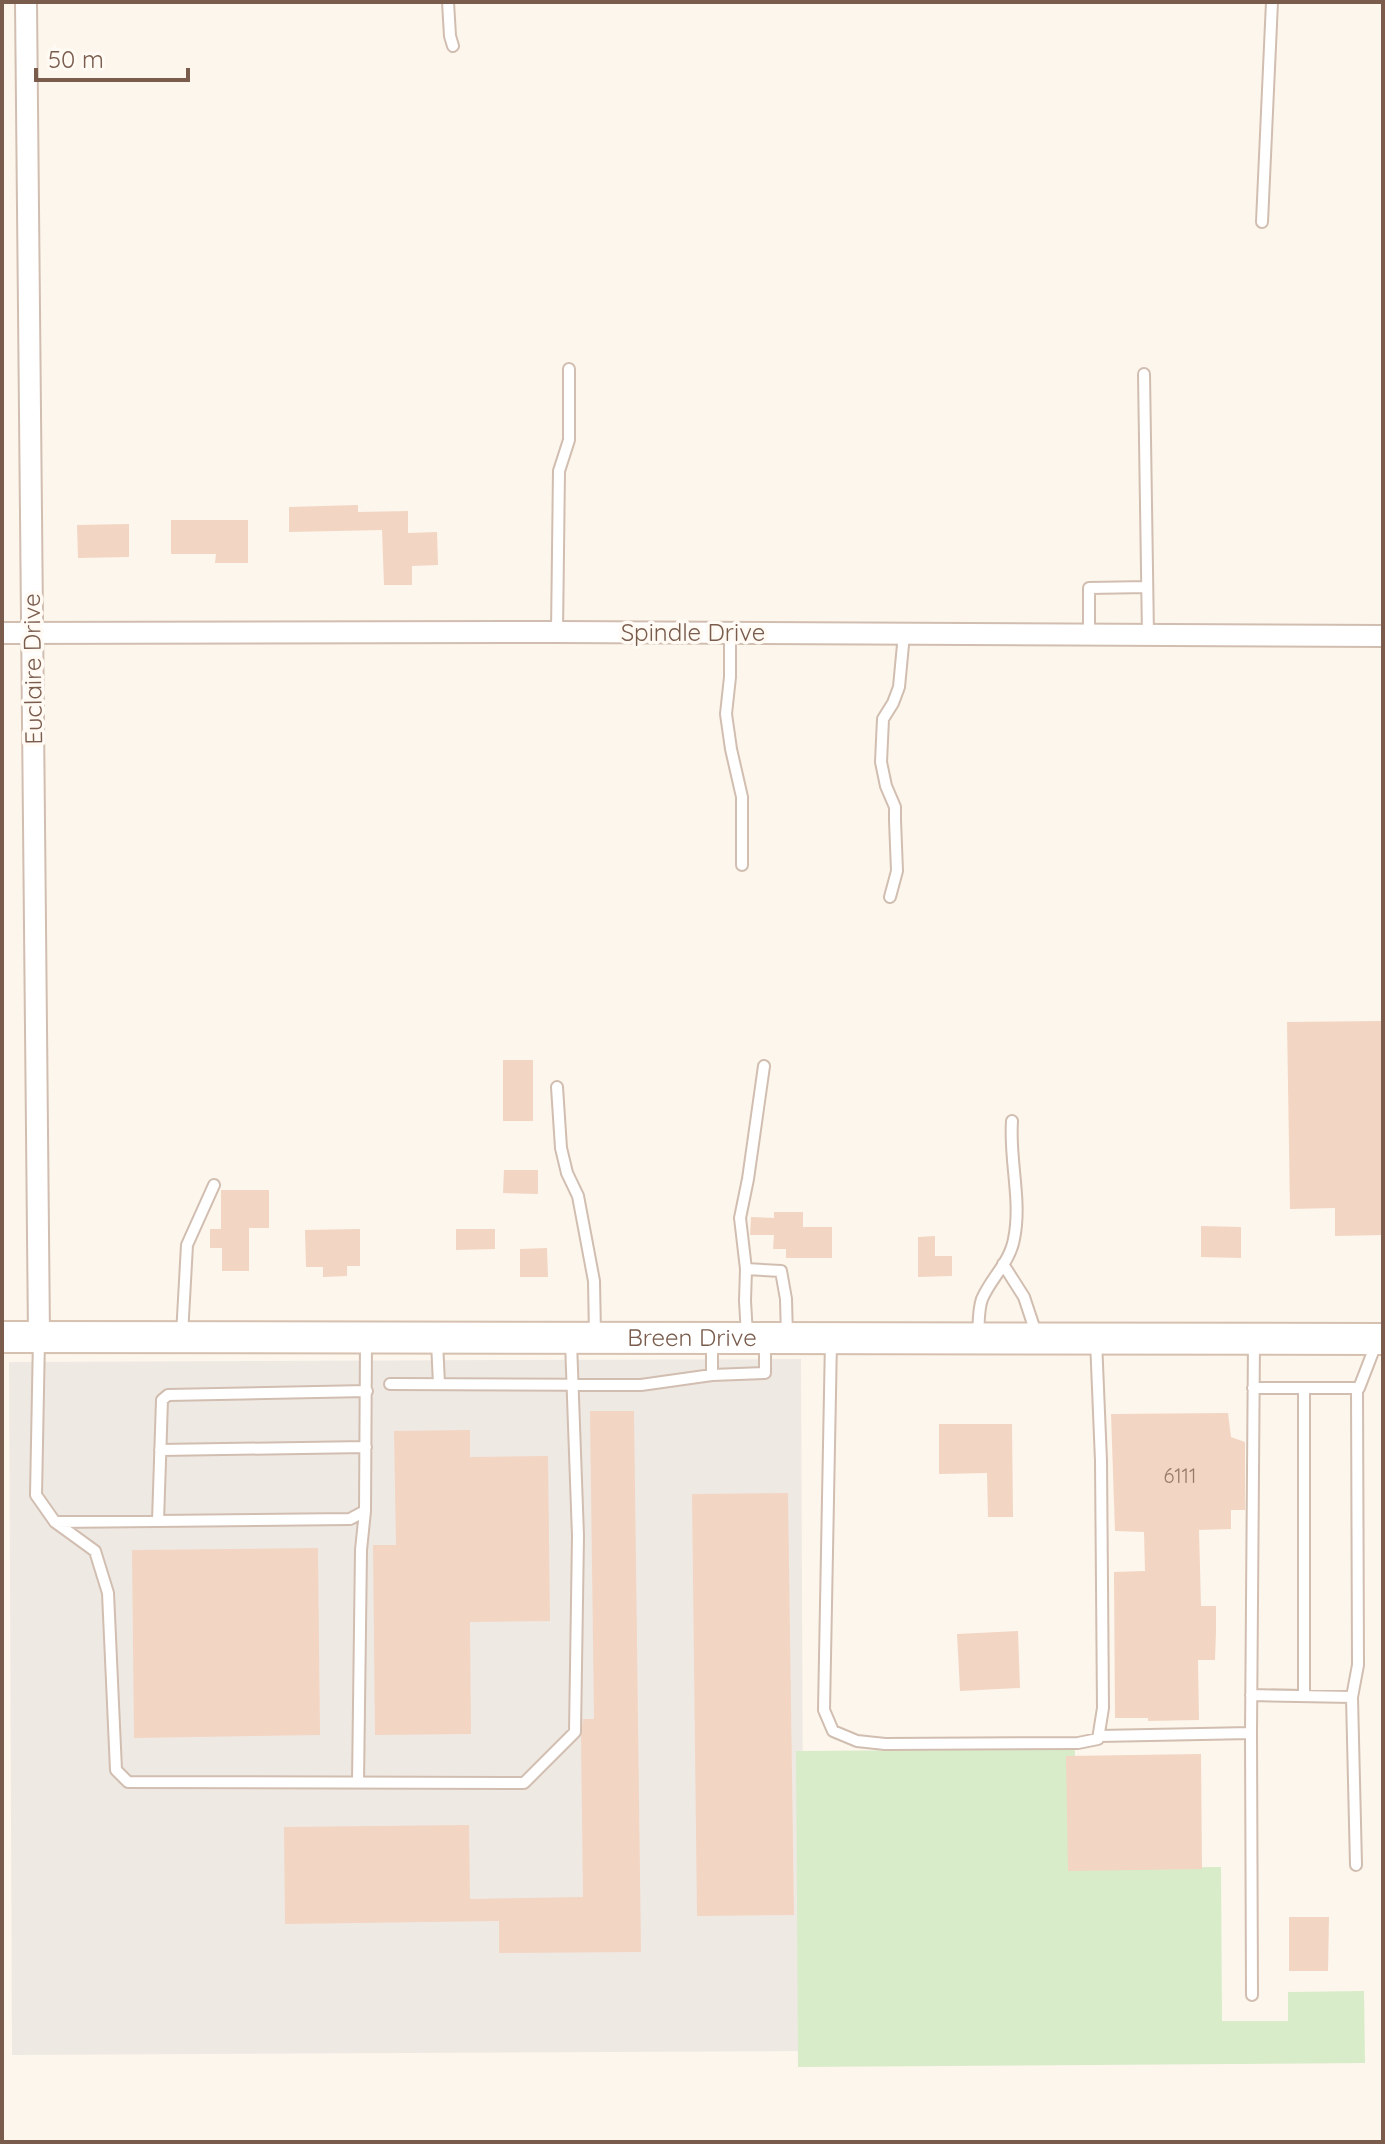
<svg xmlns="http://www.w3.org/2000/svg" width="1385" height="2144" font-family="Quicksand,sans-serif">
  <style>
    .industrial { fill: #efe9e4 }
    .green { fill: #d8ecc9 }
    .building { fill: #f3d5c3 }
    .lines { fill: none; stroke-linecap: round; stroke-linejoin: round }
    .lane-casing { stroke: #d1beb0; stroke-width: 14 }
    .street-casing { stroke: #d1beb0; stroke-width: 24 }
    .secondary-casing { stroke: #d6c0b0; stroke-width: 34 }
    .lane { stroke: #fff; stroke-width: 10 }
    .street { stroke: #fff; stroke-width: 20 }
    .secondary { stroke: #fff; stroke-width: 30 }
    .labels { text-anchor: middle; stroke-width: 7; stroke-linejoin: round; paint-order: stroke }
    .number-label { font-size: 20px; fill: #987a6a }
    .street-label { font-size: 24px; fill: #7a5c4d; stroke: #fffaf3 }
  </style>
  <rect width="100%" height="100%" fill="#fdf6ec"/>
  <!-- industrial -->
  <path class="industrial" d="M 801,1359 L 804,2051 L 12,2055 L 9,1362 Z"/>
  <!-- green -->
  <path class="green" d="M 1075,1749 L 1076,1868 L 1221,1867 L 1222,2021 L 1288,2021 L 1288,1992 L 1364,1991 L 1365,2063 L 798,2067 L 796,1751 Z"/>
  <!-- building -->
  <path class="building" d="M 358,505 L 358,512 L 408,511 L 408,533 L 437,532 L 438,565 L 412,566 L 412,585 L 384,585 L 382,530 L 289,532 L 289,507 Z
    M 171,520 L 248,520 L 248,563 L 215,563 L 216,554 L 171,554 Z
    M 129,524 L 129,557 L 78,558 L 77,525 Z
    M 1381,1021 L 1383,1235 L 1335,1236 L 1335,1208 L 1290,1209 L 1287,1022 Z
    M 503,1060 L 533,1060 L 533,1121 L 503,1121 Z
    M 504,1170 L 538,1170 L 538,1194 L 503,1193 Z
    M 221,1190 L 269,1190 L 269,1228 L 249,1228 L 249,1271 L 222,1271 L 222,1248 L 210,1248 L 210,1229 L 221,1229 Z
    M 774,1212 L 803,1212 L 803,1227 L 832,1227 L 832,1258 L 786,1258 L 786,1249 L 773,1249 L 774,1235 L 750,1235 L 751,1217 L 774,1218 Z
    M 1201,1226 L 1241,1227 L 1241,1258 L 1201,1257 Z
    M 360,1229 L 360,1266 L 347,1266 L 347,1276 L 323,1277 L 323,1267 L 306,1267 L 305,1230 Z
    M 456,1229 L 495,1229 L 495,1249 L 456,1250 Z
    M 935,1236 L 935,1256 L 952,1256 L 952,1276 L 918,1277 L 918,1237 Z
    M 547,1248 L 548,1277 L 520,1277 L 520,1249 Z
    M 590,1411 L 634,1411 L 641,1952 L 499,1953 L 499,1921 L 285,1924 L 284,1827 L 469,1825 L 470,1899 L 583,1897 L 581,1737 L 583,1719 L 594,1719 Z
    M 1228,1413 L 1231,1437 L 1245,1442 L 1245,1510 L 1231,1510 L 1231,1529 L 1199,1530 L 1201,1606 L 1216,1606 L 1216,1631 L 1215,1660 L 1198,1660 L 1199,1720 L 1148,1721 L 1148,1718 L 1115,1718 L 1114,1572 L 1145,1571 L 1144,1532 L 1115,1531 L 1111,1414 Z
    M 939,1424 L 1012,1424 L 1013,1517 L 988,1517 L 987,1473 L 939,1474 Z
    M 470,1430 L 470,1457 L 548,1456 L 550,1621 L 470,1622 L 471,1734 L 375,1735 L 373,1545 L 396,1545 L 394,1431 Z
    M 788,1493 L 794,1915 L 697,1916 L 692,1494 Z
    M 318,1548 L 320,1735 L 134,1738 L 132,1550 Z
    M 1018,1631 L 1020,1688 L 960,1691 L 957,1634 Z
    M 1201,1754 L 1202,1869 L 1068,1871 L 1066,1756 Z
    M 1289,1917 L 1329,1917 L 1328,1971 L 1289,1971 Z"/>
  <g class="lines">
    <!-- lane casing -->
    <g class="lane-casing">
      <path id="lane" d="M 448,2 L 450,36 L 453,46
        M 1262,222 L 1272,2
        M 1144,374 L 1148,635
        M 557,632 L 559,471 L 569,440 L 569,369
        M 730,633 L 730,677 L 726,714 L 731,749 L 742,797 L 742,865
        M 1089,634 L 1089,588 L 1147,587
        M 890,897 L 897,871 L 895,820 L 895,807 L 886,786 L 881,762 L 883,719 L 893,703 L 899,687 L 904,634
        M 557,1087 L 561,1148 L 567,1173 L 578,1196 L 594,1281 L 595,1335
        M 1003,1264 L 1024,1297 L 1037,1336
        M 746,1269 L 740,1218 L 748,1179 L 764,1066
        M 182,1335 L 187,1245 L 214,1185
        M 747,1335 L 745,1301 L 746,1269 L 781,1271 L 786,1299 L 787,1337
        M 978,1336 C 979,1324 978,1310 982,1299 C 991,1278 1010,1262 1014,1239 C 1022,1200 1009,1160 1012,1121
        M 39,1338 L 36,1495 L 55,1522 L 95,1551 L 108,1593 L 116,1770 L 128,1782 L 524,1783 L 575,1732 L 578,1536 L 571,1342
        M 831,1340 L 824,1710 L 833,1731 L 857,1741 L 885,1744 L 1078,1743 L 1098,1739 L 1103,1708 L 1101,1461 L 1096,1340
        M 437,1342 L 439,1384
        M 712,1375 L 712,1341
        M 390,1384 L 641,1385 L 712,1375 L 765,1373 L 765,1342
        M 1253,1388 L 1359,1388 L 1376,1344
        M 1304,1388 L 1304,1696
        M 160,1450 L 366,1447
        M 158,1521 L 162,1400 L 168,1395 L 367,1391
        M 55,1522 L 350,1519 L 365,1511 L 366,1339
        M 1251,1695 L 1352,1697
        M 1251,1733 L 1254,1340
        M 1099,1736 L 1251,1733 L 1252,1995
        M 358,1783 L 361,1550 L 365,1511
        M 1356,1865 L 1352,1697 L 1358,1665 L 1357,1388"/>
    </g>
    <!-- street casing -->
    <g class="street-casing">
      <path id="street" d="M 26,2 L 39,1336
        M 2,633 L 557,632 L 1383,636"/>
    </g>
    <!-- secondary casing -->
    <g class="secondary-casing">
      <g id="secondary">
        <path id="s1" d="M 2,1337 L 1383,1339"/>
      </g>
    </g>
    <!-- lane -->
    <use href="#lane" class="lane"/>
    <!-- street -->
    <use href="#street" class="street"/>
    <!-- secondary -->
    <use href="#secondary" class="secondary"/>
  </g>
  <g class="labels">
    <!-- number labels -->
    <g class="number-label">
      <text x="1180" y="1483">6111</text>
    </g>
    <!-- street labels -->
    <g class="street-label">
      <text x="693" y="641">Spindle Drive</text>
      <text transform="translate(33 669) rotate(-91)" y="8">Euclaire Drive</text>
      <text dy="8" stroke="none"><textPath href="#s1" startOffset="690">Breen Drive</textPath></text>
    </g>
  </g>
  <!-- border -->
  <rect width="1385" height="2144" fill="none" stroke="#7a5c4d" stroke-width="8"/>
  <!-- scale -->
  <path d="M36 68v12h152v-12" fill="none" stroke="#7a5c4d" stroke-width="4"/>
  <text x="48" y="68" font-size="24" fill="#7a5c4d" stroke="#fffaf3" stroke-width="6" paint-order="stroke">50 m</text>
</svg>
